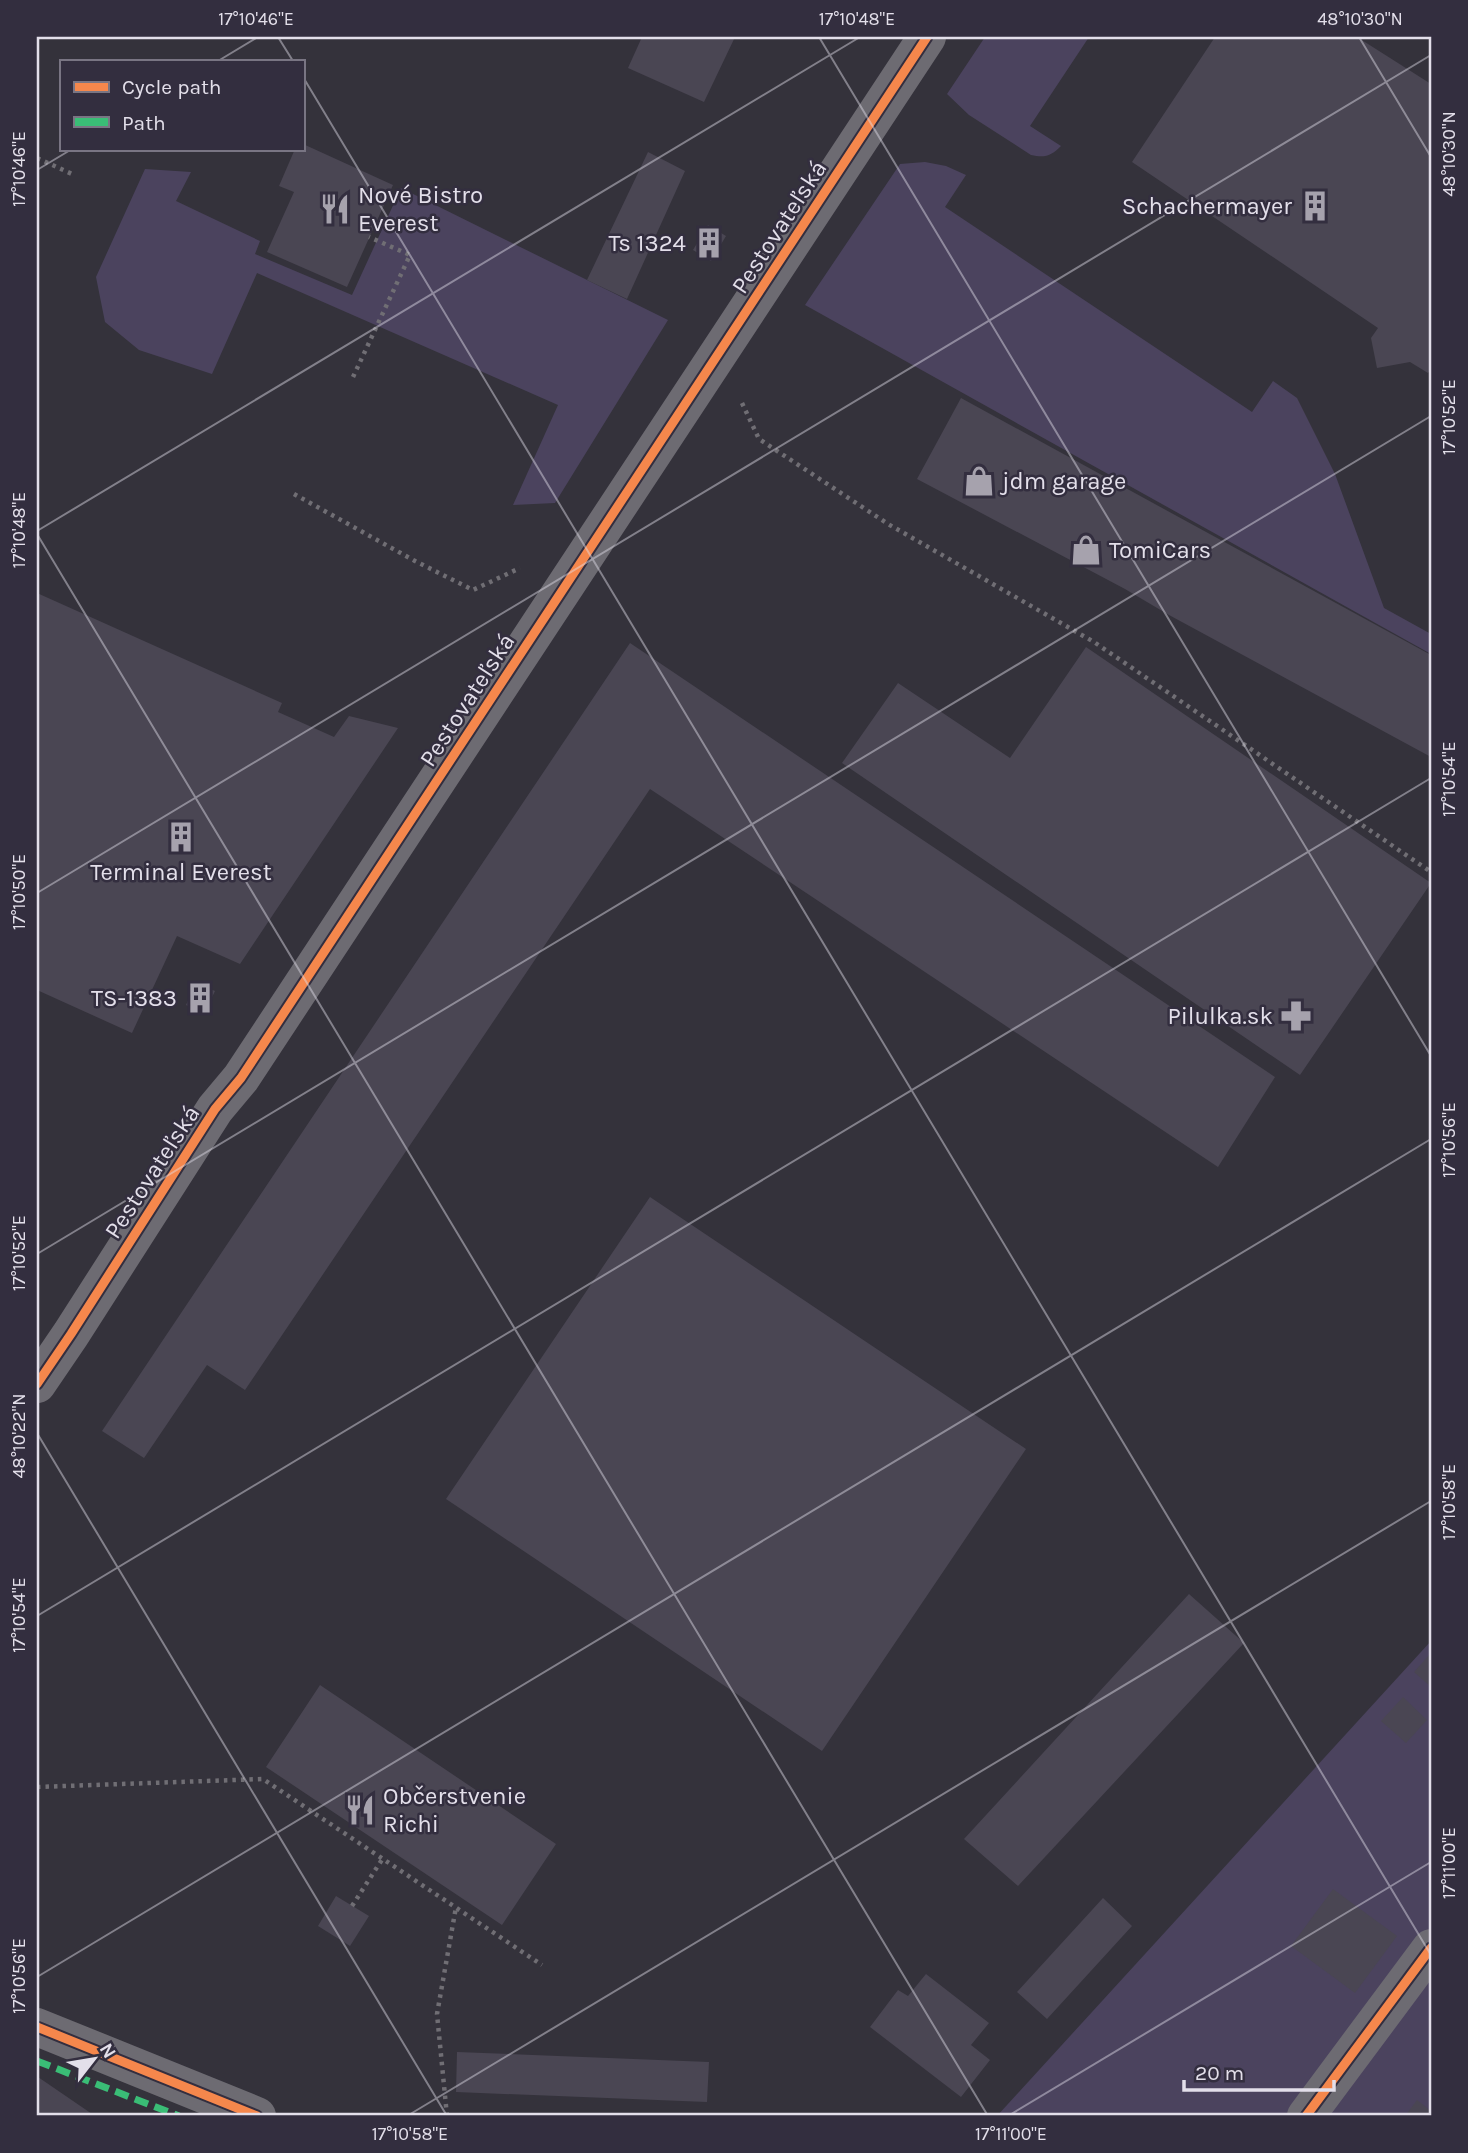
<svg xmlns="http://www.w3.org/2000/svg" width="1468" height="2153" font-family="Karla,sans-serif">
  <style>
    .green { fill: #4b435e }
    .building { fill: #4a4653 }
    .lines { fill: none; stroke-linecap: round; stroke-linejoin: round }
    .path { stroke: #706e74; stroke-width: 4.5; stroke-dasharray: 3.5 5; stroke-linecap: butt }
    .street { stroke: #6d6b72; stroke-width: 38 }
    .quiet { stroke: #3abd76; stroke-width: 7; stroke-dasharray: 14 7; stroke-linecap: butt }
    .cycleway-casing { stroke: #332e3f; stroke-width: 13 }
    .cycleway { stroke: #f5874c; stroke-width: 9 }
    .ticks { fill: none; stroke: #e3dfea; stroke-width: 2; stroke-opacity: 0.45 }
    .labels { text-anchor: middle; stroke-width: 5; stroke-linejoin: round; paint-order: stroke }
    .poi-label { font-size: 24px; fill: #e3dfea; stroke: #332e3f; text-anchor: start }
    .street-label { font-size: 24px; fill: #e3dfea; stroke: #332e3f }
    .neatline { fill: none; stroke: #e3dfea; stroke-width: 2.5 }
    .ticks-label { font-size: 18px; text-anchor: middle; fill: #e3dfea }
  </style>
  <rect width="100%" height="100%" fill="#34323b"/>
  <!-- green -->
  <path class="green" d="M 985,37 L 1089,37 L 1030,126 L 1061,146 C 1051,156 1045,158 1031,155 L 969,115 L 947,94 Z
    M 925,162 L 946,166 L 966,175 L 945,207 L 1252,412 L 1273,381 L 1297,398 L 1335,474 L 1384,608 L 1431,634 L 1431,654 L 805,305 L 900,164 Z
    M 145,169 L 191,172 L 176,201 L 260,241 L 255,254 L 352,295 L 401,188 L 668,320 L 555,503 L 513,505 L 558,405 L 257,273 L 212,374 L 139,350 L 105,322 L 96,277 Z
    M 1431,1641 L 1431,2116 L 997,2116 Z"/>
  <!-- building -->
  <path class="building" d="M 642,37 L 735,37 L 704,102 L 628,68 Z
    M 1215,37 L 1357,37 L 1431,84 L 1431,369 L 1428,373 L 1410,362 L 1377,368 L 1371,338 L 1378,328 L 1132,162 Z
    M 303,144 L 393,185 L 347,287 L 267,252 L 294,192 L 279,186 L 295,149 L 303,149 Z
    M 648,152 L 685,171 L 627,299 L 587,280 Z
    M 708,225 L 726,236 L 711,261 L 693,250 Z
    M 961,398 L 1431,655 L 1431,757 L 1169,615 L 1125,589 L 917,479 Z
    M 37,593 L 282,703 L 278,712 L 334,737 L 349,716 L 398,728 L 240,964 L 177,936 L 132,1033 L 37,990 Z
    M 630,643 L 1275,1077 L 1218,1167 L 650,789 L 245,1390 L 207,1365 L 144,1458 L 102,1431 Z
    M 1086,647 L 1431,883 L 1300,1075 L 842,763 L 898,683 L 1010,758 Z
    M 196,983 L 215,991 L 204,1014 L 186,1005 Z
    M 650,1197 L 1026,1449 L 822,1751 L 446,1499 Z
    M 1189,1594 L 1244,1643 L 1018,1886 L 964,1839 Z
    M 1431,1653 L 1431,1687 L 1414,1672 Z
    M 320,1685 L 556,1844 L 502,1925 L 266,1767 Z
    M 1403,1697 L 1427,1720 L 1406,1743 L 1381,1721 Z
    M 1333,1889 L 1397,1936 L 1355,1993 L 1291,1946 Z
    M 336,1896 L 369,1916 L 350,1946 L 318,1926 Z
    M 1103,1898 L 1132,1926 L 1047,2019 L 1017,1992 Z
    M 926,1974 L 989,2023 L 971,2045 L 990,2060 L 961,2097 L 870,2027 L 898,1990 L 908,1996 Z
    M 457,2052 L 709,2062 L 707,2102 L 456,2092 Z
    M 38,2077 L 95,2116 L 37,2116 Z
    M 1417,2100 L 1431,2111 L 1431,2116 L 1405,2116 Z"/>
  <g class="lines">
    <!-- path -->
    <path class="path" d="M 37,158 L 72,174
      M 353,377 L 410,255 L 369,237
      M 742,403 L 759,439 L 888,524 L 1094,642 L 1431,872
      M 294,494 L 415,561 L 473,590 L 520,568
      M 37,1787 L 263,1779 L 542,1965
      M 352,1906 L 383,1858
      M 447,2116 L 437,2014 L 456,1907"/>
    <!-- street -->
    <path class="street" d="M 37,1384 L 71,1334 L 215,1109 L 241,1078 L 927,37
      M 37,2027 L 257,2116
      M 1306,2116 L 1431,1948"/>
    <!-- quiet -->
    <path class="quiet" d="M 37,2061 L 179,2116"/>
    <!-- cycleway casing -->
    <g class="cycleway-casing">
      <path id="cycleway" d="M 37,1384 L 71,1334 L 215,1109 L 241,1078 L 927,37
        M 37,2027 L 257,2116
        M 1306,2116 L 1431,1948"/>
    </g>
    <!-- cycleway -->
    <use href="#cycleway" class="cycleway"/>
  </g>
  <!-- ticks -->
  <path class="ticks" d="M 278,37 L 293,61M 819,37 L 1431,1056M 1359,37 L 1431,157M 218,61 L 258,37M 303,77 L 1431,1955M 37,170 L 72,149M 37,531 L 860,37M 37,534 L 988,2116M 37,893 L 1431,55M 37,1254 L 1431,416M 37,1433 L 447,2116M 37,1616 L 1431,778M 37,1977 L 1431,1139M 407,2116 L 1431,1501M 1008,2116 L 1431,1862"/>
  <!-- icons -->
  <defs>
    <g id="building-bare" transform="scale(2.415)"><path d="M-4-6H4V6H1V3H-1V6H-4ZM-2.5-4.3h1.7v1.8h-1.7ZM.8-4.3h1.7v1.8H.8ZM-2.5-1h1.7V.8h-1.7ZM.8-1h1.7V.8H.8Z" fill="#a6a2ad" stroke="#332e3f" stroke-width="2.5" paint-order="stroke"/></g>
    <g id="restaurant-bare" transform="scale(2.415)"><path d="M-5-6h1v4h1v-4h1v4h1v-4h1v5L-1.5 .5V6h-2V.5L-5-1ZM5-6V6H3V1.5H1.5Q1.5-4 5-6Z" fill="#a6a2ad" stroke="#332e3f" stroke-width="2.5" paint-order="stroke"/></g>
    <g id="shop-bare" transform="scale(2.415)"><path d="M-5-2.5h2.3a2.7 3.5 0 0 1 5.4 0H5L5.5 6h-11ZM-1.5-2.5h3a1.5 2.3 0 0 0-3 0Z" fill="#a6a2ad" stroke="#332e3f" stroke-width="2.5" paint-order="stroke"/></g>
    <g id="pharmacy-bare" transform="scale(2.415)"><path d="M-2-6h4v4h4v4h-4v4h-4v-4h-4v-4h4Z" fill="#a6a2ad" stroke="#332e3f" stroke-width="2.5" paint-order="stroke"/></g>
  </defs>
  <g fill-rule="evenodd">
    <use href="#building-bare" x="1315" y="206"/>
    <use href="#restaurant-bare" x="335" y="209"/>
    <use href="#building-bare" x="709" y="243"/>
    <use href="#shop-bare" x="979" y="481"/>
    <use href="#shop-bare" x="1086" y="550"/>
    <use href="#building-bare" x="181" y="837"/>
    <use href="#building-bare" x="200" y="998"/>
    <use href="#pharmacy-bare" x="1296" y="1016"/>
    <use href="#restaurant-bare" x="360" y="1810"/>
  </g>
  <g class="labels">
    <!-- poi labels -->
    <g class="poi-label">
      <text x="358" y="203">Nové Bistro<tspan x="358" dy="28">Everest</tspan></text>
      <text x="1292" y="214" text-anchor="end">Schachermayer</text>
      <text x="686" y="251" text-anchor="end">Ts 1324</text>
      <text x="1002" y="489">jdm garage</text>
      <text x="1109" y="558">TomiCars</text>
      <text x="181" y="880" text-anchor="middle">Terminal Everest</text>
      <text x="177" y="1006" text-anchor="end">TS-1383</text>
      <text x="1273" y="1024" text-anchor="end">Pilulka.sk</text>
      <text x="383" y="1804">Občerstvenie<tspan x="383" dy="28">Richi</tspan></text>
    </g>
    <!-- street labels -->
    <g class="street-label">
      <text transform="translate(779 227) rotate(-57)" y="8">Pestovateľská</text>
      <text transform="translate(467 700) rotate(-57)" y="8">Pestovateľská</text>
      <text transform="translate(152 1172) rotate(-57)" y="8">Pestovateľská</text>
    </g>
  </g>
  <!-- border -->
  <rect width="1468" height="2153" fill="none" stroke="#332e3f" stroke-width="77"/>
  <!-- legend -->
  <rect x="60" y="60" width="245" height="91" fill="#332e3f" stroke="#797583" stroke-width="2"/>
  <rect x="74" y="82" width="35" height="10" fill="#f5874c" stroke="#797583" stroke-width="2"/>
  <text x="122" y="94" font-size="21" fill="#e3dfea">Cycle path</text>
  <rect x="74" y="117" width="35" height="10" fill="#3abd76" stroke="#797583" stroke-width="2"/>
  <text x="122" y="130" font-size="21" fill="#e3dfea">Path</text>
  <!-- north arrow -->
  <g transform="translate(94 2059) rotate(59)" stroke="#332e3f" stroke-width="5" paint-order="stroke">
  <path d="M0-5L12 26L0 18L-12 26Z" fill="#e3dfea"/>
  <text y="-10" font-size="19" font-weight="bold" text-anchor="middle" fill="#e3dfea">N</text>
  </g>
  <!-- scale -->
  <path d="M1184 2080v10h150v-10" fill="none" stroke="#e3dfea" stroke-width="3.5"/>
  <text x="1195" y="2080" font-size="21" fill="#e3dfea" stroke="#332e3f" stroke-width="5" paint-order="stroke">20 m</text>
  <rect x="38" y="38" width="1392" height="2076" class="neatline"/>
  <g class="ticks-label">
    <text x="256" y="25">17°10'46"E</text>
    <text x="857" y="25">17°10'48"E</text>
    <text x="1360" y="25">48°10'30"N</text>
    <text transform="translate(1449 154) rotate(-90)" y="6">48°10'30"N</text>
    <text transform="translate(19 169) rotate(-90)" y="6">17°10'46"E</text>
    <text transform="translate(1449 417) rotate(-90)" y="6">17°10'52"E</text>
    <text transform="translate(19 530) rotate(-90)" y="6">17°10'48"E</text>
    <text transform="translate(1449 779) rotate(-90)" y="6">17°10'54"E</text>
    <text transform="translate(19 892) rotate(-90)" y="6">17°10'50"E</text>
    <text transform="translate(1449 1140) rotate(-90)" y="6">17°10'56"E</text>
    <text transform="translate(19 1253) rotate(-90)" y="6">17°10'52"E</text>
    <text transform="translate(19 1436) rotate(-90)" y="6">48°10'22"N</text>
    <text transform="translate(1449 1502) rotate(-90)" y="6">17°10'58"E</text>
    <text transform="translate(19 1615) rotate(-90)" y="6">17°10'54"E</text>
    <text transform="translate(1449 1863) rotate(-90)" y="6">17°11'00"E</text>
    <text transform="translate(19 1976) rotate(-90)" y="6">17°10'56"E</text>
    <text x="410" y="2140">17°10'58"E</text>
    <text x="1011" y="2140">17°11'00"E</text>
  </g>
</svg>
